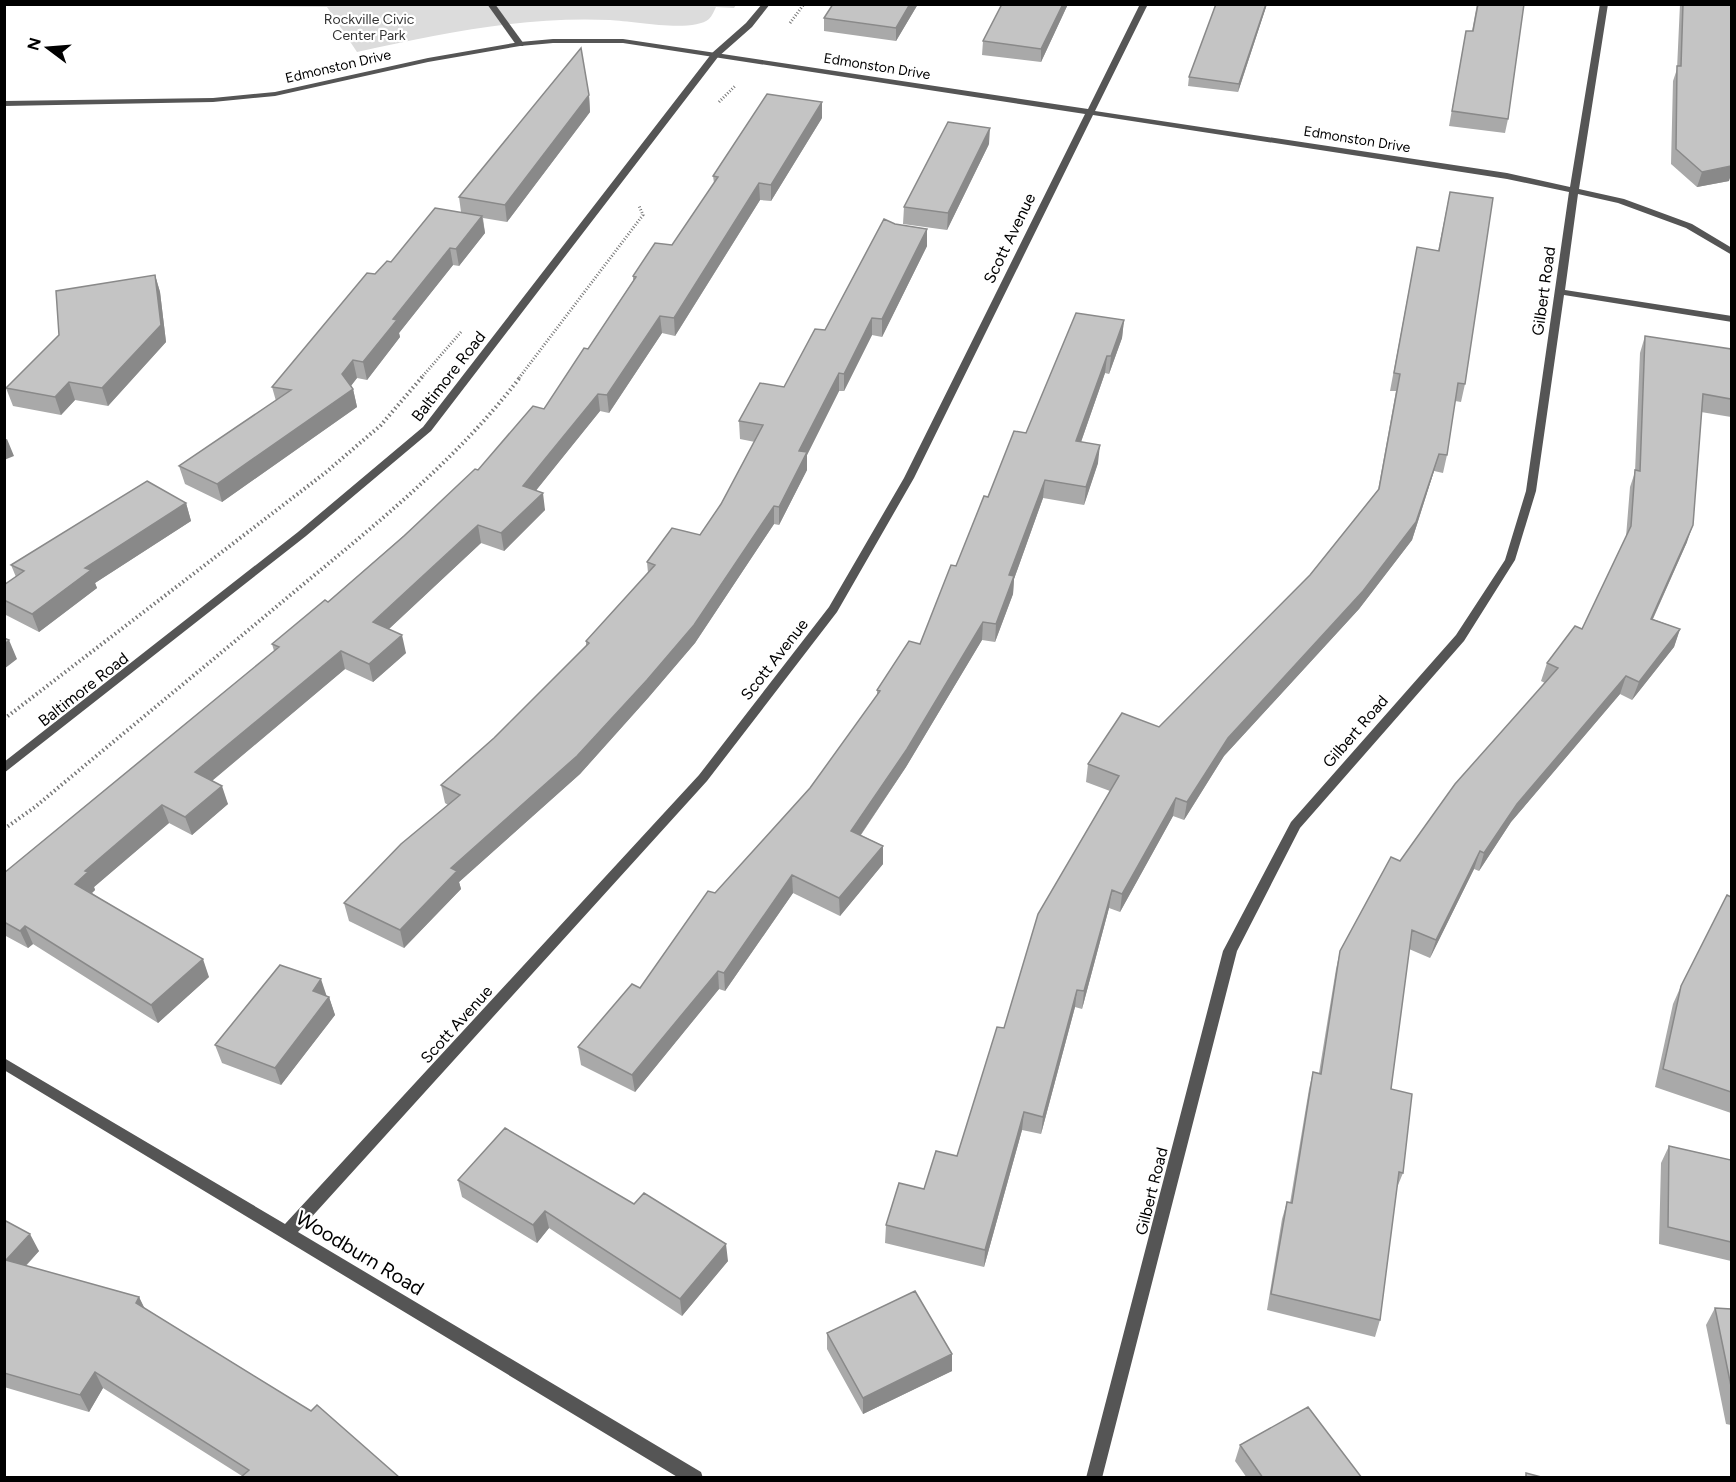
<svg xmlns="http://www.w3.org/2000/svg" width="1736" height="1482" font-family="Figtree,sans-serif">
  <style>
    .green { fill: #dcdcdc }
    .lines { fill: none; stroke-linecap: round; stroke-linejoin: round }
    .path-far1 { stroke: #777; stroke-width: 3; stroke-dasharray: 1 2; stroke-linecap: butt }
    .path { stroke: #777; stroke-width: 4; stroke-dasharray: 1.5 3; stroke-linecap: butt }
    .service { fill: #555; fill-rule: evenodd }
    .minor { fill: #555; fill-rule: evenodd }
    .tertiary { fill: #555; fill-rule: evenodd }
    .wall { fill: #a9a9a9 }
    .shaded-wall { fill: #898989 }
    .building { fill: #c4c4c4; stroke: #898989; stroke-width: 1.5 }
    .labels { text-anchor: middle; stroke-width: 4.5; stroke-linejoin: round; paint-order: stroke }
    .far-park-label { font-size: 14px; fill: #333; stroke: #fff }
    .far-street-label { font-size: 14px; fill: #000; stroke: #fff }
    .street-label { font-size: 16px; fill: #000; stroke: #fff }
    .near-street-label { font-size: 20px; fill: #000; stroke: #fff }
  </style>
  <rect width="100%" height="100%" fill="#fff"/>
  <!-- green -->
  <path class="green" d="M 5,4 L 736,5 L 734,8 L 716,7 C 714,11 712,16 709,19 C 693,33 632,21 610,20 C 523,16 441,34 357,52 L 327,7 Z"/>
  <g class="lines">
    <!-- path-far1 -->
    <path class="path-far1" d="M 790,23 L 804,4
      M 719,102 L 735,86
      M 421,378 L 461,332
      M 519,378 L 643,215 L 639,206"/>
    <!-- path -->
    <path class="path" d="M 4,719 L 325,473 L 381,425 L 423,376
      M 4,829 L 35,807 C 121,735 208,664 294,592 C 375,525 457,460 521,376"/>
    <!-- service -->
    <path class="service" d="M 487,4 L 495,4 L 524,44 L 523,46 L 517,46 Z"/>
    <!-- minor -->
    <path class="minor" d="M 1140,4 L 1148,4 L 1095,111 L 1507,173 L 1570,187 L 1600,4 L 1608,4 L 1579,189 L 1624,199 L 1692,224 L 1732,248 L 1732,255 L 1686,228 L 1618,203 L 1578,194 L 1565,290 L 1732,316 L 1732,322 L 1564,295 L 1536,491 L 1515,560 L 1464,641 L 1300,828 L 1237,951 L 1102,1478 L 1086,1478 L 1223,951 L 1291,822 L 1456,635 L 1505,560 L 1526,491 L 1569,192 L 1507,179 L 1093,115 L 914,478 L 837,612 L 707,781 L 298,1232 L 701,1472 L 703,1478 L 679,1478 L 4,1070 L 4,1058 L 285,1224 L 699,775 L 829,607 L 904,478 L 1085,114 L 623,43 L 553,43 L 520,46 L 428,62 L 275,96 L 213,102 L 4,106 L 4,101 L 213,98 L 275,92 L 428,58 L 520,42 L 553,39 L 623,39 L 1088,109 Z"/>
    <!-- tertiary -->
    <path class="tertiary" d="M 762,4 L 770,4 L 752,27 L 718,57 L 431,431 L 306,536 L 4,773 L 4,762 L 298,532 L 423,427 L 712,53 L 746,23 Z"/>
  </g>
  <!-- wall -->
  <path class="wall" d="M 918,4 L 896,41 L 824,31 L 824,18 Z
    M 1068,4 L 1041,62 L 982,55 L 983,41 Z
    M 1267,4 L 1238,92 L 1188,86 L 1189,77 Z
    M 1477,4 L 1524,4 L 1508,119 L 1505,133 L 1449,126 L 1466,31 L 1472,31 Z
    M 1680,4 L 1731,4 L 1729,181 L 1697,187 L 1671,164 L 1673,81 L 1677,69 Z
    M 589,95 L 590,112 L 507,222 L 483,218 L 485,233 L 459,266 L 453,265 L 399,333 L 400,337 L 367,380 L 357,378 L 351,386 L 353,389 L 357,407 L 222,502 L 185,484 L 179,466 L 276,401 L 272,387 L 375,274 L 391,262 L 461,212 L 459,197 Z
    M 822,118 L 771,201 L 760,200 L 675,336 L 662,333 L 609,413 L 600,411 L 536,490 L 545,510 L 504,551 L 481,543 L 389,629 L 406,653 L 373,682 L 345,669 L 212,781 L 228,804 L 192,835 L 169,823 L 94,887 L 95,890 L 92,893 L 209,977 L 158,1023 L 33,944 L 28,948 L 4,935 L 4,873 L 274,651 L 272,644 L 328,602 L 478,470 L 544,409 L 588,349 L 633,281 L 633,276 L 672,245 L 714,183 L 713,176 Z
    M 989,144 L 947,230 L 903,224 L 904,207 Z
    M 1450,192 L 1465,384 L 1461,402 L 1455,401 L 1447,455 L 1443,473 L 1434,471 L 1412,540 L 1359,609 L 1224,756 L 1184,820 L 1173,816 L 1120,912 L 1109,908 L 1082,1009 L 1075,1007 L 1041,1134 L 1022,1130 L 984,1267 L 885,1243 L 886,1225 L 924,1189 L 957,1156 L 1004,1028 L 1110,791 L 1086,782 L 1088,764 L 1159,727 L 1310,575 L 1378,490 L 1396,391 L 1390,391 L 1417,247 L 1438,251 Z
    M 895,224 L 927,229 L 927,246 L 882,337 L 872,335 L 844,391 L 839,391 L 807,455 L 807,470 L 779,525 L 774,524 L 695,643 L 648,698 L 580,774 L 459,882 L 461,889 L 404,948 L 349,921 L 344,903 L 448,805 L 445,803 L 441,785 L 494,738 L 586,646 L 586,641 L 648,573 L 647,562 L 700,535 L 721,504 L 755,442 L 740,439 L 739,421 L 784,387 L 825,330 Z
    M 155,275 L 160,292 L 166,342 L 108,406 L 75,400 L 61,415 L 13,406 L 6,388 Z
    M 1124,320 L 1122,338 L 1109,374 L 1105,373 L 1081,442 L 1098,463 L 1084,505 L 1043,498 L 1014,579 L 1013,594 L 995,642 L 982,640 L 906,767 L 861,835 L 883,846 L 883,864 L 840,916 L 793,893 L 725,991 L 719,989 L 635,1092 L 581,1065 L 578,1047 L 640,988 L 715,893 L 810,788 L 877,696 L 877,690 L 920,644 L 988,497 L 1026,433 Z
    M 1645,336 L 1731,349 L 1731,417 L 1701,412 L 1687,542 L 1653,619 L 1680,629 L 1674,647 L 1632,700 L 1620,694 L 1511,822 L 1479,871 L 1474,869 L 1430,958 L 1409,949 L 1391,1089 L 1403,1173 L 1396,1190 L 1380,1320 L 1375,1337 L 1267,1310 L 1282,1219 L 1287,1202 L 1290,1203 L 1309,1089 L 1313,1072 L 1319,1073 L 1336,969 L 1340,951 L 1400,861 L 1545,683 L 1541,681 L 1547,663 L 1582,629 L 1626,537 L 1630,487 L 1635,472 L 1640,353 Z
    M 186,503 L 191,521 L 95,583 L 97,588 L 39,632 L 4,614 L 4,585 L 16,577 L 11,565 Z
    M 1731,897 L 1731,1113 L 1655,1087 L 1673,1004 L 1681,986 Z
    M 326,996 L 329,997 L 335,1015 L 281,1085 L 222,1063 L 215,1045 Z
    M 1669,1146 L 1731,1160 L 1731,1261 L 1659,1244 L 1661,1163 Z
    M 458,1180 L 728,1261 L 682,1316 L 549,1228 L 537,1243 L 462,1197 Z
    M 4,1220 L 39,1251 L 26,1266 L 139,1297 L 145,1309 L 311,1411 L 242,1476 L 103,1388 L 89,1412 L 4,1387 Z
    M 1715,1308 L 1731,1309 L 1731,1425 L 1726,1424 L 1706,1325 Z
    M 827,1333 L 952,1371 L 863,1414 L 827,1349 Z
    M 1240,1445 L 1362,1478 L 1247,1478 L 1235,1461 Z"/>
  <!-- shaded-wall -->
  <path class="shaded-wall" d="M 910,4 L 918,4 L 896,41 L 896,28 Z
    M 1063,4 L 1068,4 L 1041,62 L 1041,49 Z
    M 1266,4 L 1267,4 L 1238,92 L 1239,84 Z
    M 589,95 L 590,112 L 507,222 L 505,205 Z
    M 822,102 L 822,118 L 771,201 L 771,185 Z
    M 990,128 L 989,144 L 947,230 L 948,213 Z
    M 1731,166 L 1731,175 L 1729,181 L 1697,187 L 1702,172 Z
    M 759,183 L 760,200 L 675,336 L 674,318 Z
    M 482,216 L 485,233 L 459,266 L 456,249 Z
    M 927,229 L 927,246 L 882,337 L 882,319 Z
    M 450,248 L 453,265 L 399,333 L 400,337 L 367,380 L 363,362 L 393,319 Z
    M 155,275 L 160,292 L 166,342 L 108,406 L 102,388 Z
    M 660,316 L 662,333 L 609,413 L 607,395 Z
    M 872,318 L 872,335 L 844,391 L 844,374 Z
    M 1124,320 L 1122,338 L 1109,374 L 1111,356 Z
    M 1107,356 L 1105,373 L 1075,459 L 1076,441 Z
    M 353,360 L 357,378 L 346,392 L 342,374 Z
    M 839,373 L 839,391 L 807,455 L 807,470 L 779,525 L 779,507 L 799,451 Z
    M 69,382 L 75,400 L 61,415 L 55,397 Z
    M 353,389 L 357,407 L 222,502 L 217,484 Z
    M 598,394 L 600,411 L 526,503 L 523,486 Z
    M 7,439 L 14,456 L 4,460 L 4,440 Z
    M 1100,445 L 1098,463 L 1084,505 L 1086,487 Z
    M 1439,454 L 1434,471 L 1412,540 L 1359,609 L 1224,756 L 1184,820 L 1187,802 L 1228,738 Z
    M 1045,480 L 1043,498 L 1014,579 L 1013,594 L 995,642 L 996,624 L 1009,575 Z
    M 543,493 L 545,510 L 504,551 L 501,533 Z
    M 186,503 L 191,521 L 95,583 L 97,588 L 39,632 L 32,614 L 85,568 Z
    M 774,506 L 774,524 L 695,643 L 648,698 L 580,774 L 459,882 L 461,889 L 404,948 L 400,930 L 451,868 Z
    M 478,525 L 481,543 L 377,640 L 373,622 Z
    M 1693,525 L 1687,542 L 1645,636 L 1651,619 Z
    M 983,622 L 982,640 L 906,767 L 851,849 L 851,831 Z
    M 1680,629 L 1674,647 L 1632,700 L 1639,682 Z
    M 402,635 L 406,653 L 373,682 L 369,664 Z
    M 9,640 L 17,659 L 4,669 L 4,645 Z
    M 341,651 L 345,669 L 201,790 L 195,772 Z
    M 1626,676 L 1620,694 L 1511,822 L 1479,871 L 1484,853 L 1517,804 Z
    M 222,786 L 228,804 L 192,835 L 185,817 Z
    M 1176,798 L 1173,816 L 1120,912 L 1122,894 Z
    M 162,805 L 169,823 L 94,887 L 95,890 L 83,901 L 75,884 L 85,871 Z
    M 883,846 L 883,864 L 840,916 L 839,898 Z
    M 1480,851 L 1474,869 L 1430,958 L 1436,940 Z
    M 792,875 L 793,893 L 725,991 L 724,973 Z
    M 1112,890 L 1109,908 L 1082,1009 L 1084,991 Z
    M 25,926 L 33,944 L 28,948 L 20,931 Z
    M 203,959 L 209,977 L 158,1023 L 151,1005 Z
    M 718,971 L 719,989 L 635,1092 L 632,1075 Z
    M 321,979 L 327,997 L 313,991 Z
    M 1077,990 L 1075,1007 L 1041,1134 L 1043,1117 Z
    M 329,997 L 335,1015 L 281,1085 L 275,1068 Z
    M 1024,1112 L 1022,1130 L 984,1267 L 985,1250 Z
    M 545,1211 L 549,1228 L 537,1243 L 533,1225 Z
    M 30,1234 L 39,1251 L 15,1277 L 6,1260 Z
    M 726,1244 L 728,1261 L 682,1316 L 680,1299 Z
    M 139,1297 L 147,1314 L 136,1303 Z
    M 952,1354 L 952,1371 L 863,1414 L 863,1398 Z
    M 95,1372 L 103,1388 L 89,1412 L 80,1395 Z"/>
  <!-- building -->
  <path class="building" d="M 833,4 L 910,4 L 896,28 L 824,18 Z
    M 1002,4 L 1063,4 L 1041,49 L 983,41 Z
    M 1216,4 L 1266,4 L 1239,84 L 1189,77 Z
    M 1478,4 L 1524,4 L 1508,119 L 1452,111 L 1466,31 L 1473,31 Z
    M 1683,4 L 1731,4 L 1731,166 L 1702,172 L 1676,149 L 1677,66 L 1681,66 Z
    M 581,48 L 589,95 L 505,205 L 459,197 Z
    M 767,94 L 822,102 L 771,185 L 759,183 L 674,318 L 660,316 L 607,395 L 598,394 L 523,486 L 543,493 L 501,533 L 478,525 L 373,622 L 402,635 L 369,664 L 341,651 L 195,772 L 222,786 L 185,817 L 162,805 L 85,871 L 88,872 L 75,884 L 203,959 L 151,1005 L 25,926 L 20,931 L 4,922 L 4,873 L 279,647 L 272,644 L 325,600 L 328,602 L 404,536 L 475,469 L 478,470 L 533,406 L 544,409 L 584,348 L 588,349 L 636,277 L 633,276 L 655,243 L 672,245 L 718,177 L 713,176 Z
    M 948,122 L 990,128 L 948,213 L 904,207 Z
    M 1450,192 L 1493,198 L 1465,384 L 1458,383 L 1447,455 L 1439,454 L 1416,522 L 1363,591 L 1228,738 L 1187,802 L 1176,798 L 1122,894 L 1112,890 L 1084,991 L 1077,990 L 1043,1117 L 1024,1112 L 985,1250 L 886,1225 L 899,1183 L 924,1189 L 936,1151 L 957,1156 L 997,1027 L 1004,1028 L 1038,914 L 1119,776 L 1088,764 L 1122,713 L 1159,727 L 1310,575 L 1379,489 L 1400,374 L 1394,373 L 1417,247 L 1439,251 Z
    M 435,208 L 482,216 L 456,249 L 450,248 L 393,319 L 397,320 L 363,362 L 353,360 L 342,374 L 353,389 L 217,484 L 179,466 L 291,390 L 272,387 L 367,273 L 375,274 L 387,261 L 391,262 Z
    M 884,219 L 895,224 L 927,229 L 882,319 L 872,318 L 844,374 L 839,373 L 799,451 L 807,452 L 779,507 L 774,506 L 694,625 L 647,680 L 577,756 L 451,868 L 457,871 L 400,930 L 344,903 L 401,844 L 460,795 L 441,785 L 494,738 L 589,643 L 586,641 L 655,565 L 647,562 L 672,528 L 700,535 L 721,504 L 763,425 L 739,421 L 760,383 L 784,387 L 815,329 L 825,330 Z
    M 155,275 L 161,325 L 102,388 L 69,382 L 55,397 L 6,388 L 59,335 L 56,291 Z
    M 1076,313 L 1124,320 L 1111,356 L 1107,356 L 1076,441 L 1100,445 L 1086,487 L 1045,480 L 1009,575 L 1014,576 L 996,624 L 983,622 L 907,749 L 851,831 L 883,846 L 839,898 L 792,875 L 724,973 L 718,971 L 632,1075 L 578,1047 L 632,984 L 640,988 L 708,891 L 715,893 L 810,788 L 880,691 L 877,690 L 909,641 L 920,644 L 951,565 L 956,566 L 984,496 L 988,497 L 1014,431 L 1026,433 Z
    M 1645,336 L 1731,349 L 1731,399 L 1703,394 L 1693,525 L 1651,619 L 1680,629 L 1639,682 L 1626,676 L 1517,804 L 1484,853 L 1480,851 L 1436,940 L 1412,930 L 1391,1089 L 1412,1094 L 1403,1173 L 1399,1172 L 1380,1320 L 1271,1294 L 1287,1202 L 1292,1203 L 1313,1072 L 1321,1074 L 1340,951 L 1391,857 L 1400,861 L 1455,784 L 1558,668 L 1547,663 L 1575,626 L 1582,629 L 1631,526 L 1635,470 L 1640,471 Z
    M 147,481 L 186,503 L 85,568 L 91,570 L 32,614 L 4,600 L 4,585 L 24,571 L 11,565 Z
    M 4,638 L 9,640 L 4,645 Z
    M 1727,895 L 1731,897 L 1731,1092 L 1663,1069 L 1681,986 Z
    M 280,965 L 321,979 L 313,991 L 329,997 L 275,1068 L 215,1045 Z
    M 505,1128 L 634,1204 L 644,1193 L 726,1244 L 680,1299 L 545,1211 L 533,1225 L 458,1180 Z
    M 1669,1146 L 1731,1160 L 1731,1242 L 1668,1227 Z
    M 4,1220 L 30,1234 L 6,1260 L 139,1297 L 136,1303 L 311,1411 L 317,1405 L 400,1478 L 240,1478 L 249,1470 L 95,1372 L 80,1395 L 4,1373 Z
    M 915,1291 L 952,1354 L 863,1398 L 827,1333 Z
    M 1715,1308 L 1731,1309 L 1731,1386 Z
    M 1308,1407 L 1362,1478 L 1263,1478 L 1240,1445 Z
    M 1526,1473 L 1545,1478 L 1526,1478 Z"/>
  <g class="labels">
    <!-- far-park labels -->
    <g class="far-park-label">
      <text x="369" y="24">Rockville Civic<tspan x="369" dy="16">Center Park</tspan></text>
    </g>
    <!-- far-street labels -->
    <g class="far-street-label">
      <text transform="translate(338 66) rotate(-13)" y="5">Edmonston Drive</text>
      <text transform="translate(877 66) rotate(9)" y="5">Edmonston Drive</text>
      <text transform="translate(1357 139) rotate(9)" y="5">Edmonston Drive</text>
    </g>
    <!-- street labels -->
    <g class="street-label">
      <text transform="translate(1009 238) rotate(-64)" y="6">Scott Avenue</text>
      <text transform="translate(1543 291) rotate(-82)" y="6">Gilbert Road</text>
      <text transform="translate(448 376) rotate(-52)" y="6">Baltimore Road</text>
      <text transform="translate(774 659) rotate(-52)" y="6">Scott Avenue</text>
      <text transform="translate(83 689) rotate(-38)" y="6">Baltimore Road</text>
      <text transform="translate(1355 731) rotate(-49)" y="6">Gilbert Road</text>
      <text transform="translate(456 1024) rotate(-48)" y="6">Scott Avenue</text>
      <text transform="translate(1151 1191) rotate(-76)" y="6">Gilbert Road</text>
    </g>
    <!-- near-street labels -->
    <g class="near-street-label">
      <text transform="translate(360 1253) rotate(31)" y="7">Woodburn Road</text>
    </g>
  </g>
  <!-- border -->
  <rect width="1736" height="1482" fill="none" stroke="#000000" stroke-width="12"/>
  <!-- north arrow -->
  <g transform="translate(48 48) rotate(286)" stroke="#ffffff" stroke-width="4.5" paint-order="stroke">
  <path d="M0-4.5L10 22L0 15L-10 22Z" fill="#000000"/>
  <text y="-9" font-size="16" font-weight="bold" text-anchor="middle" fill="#000000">N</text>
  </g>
</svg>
